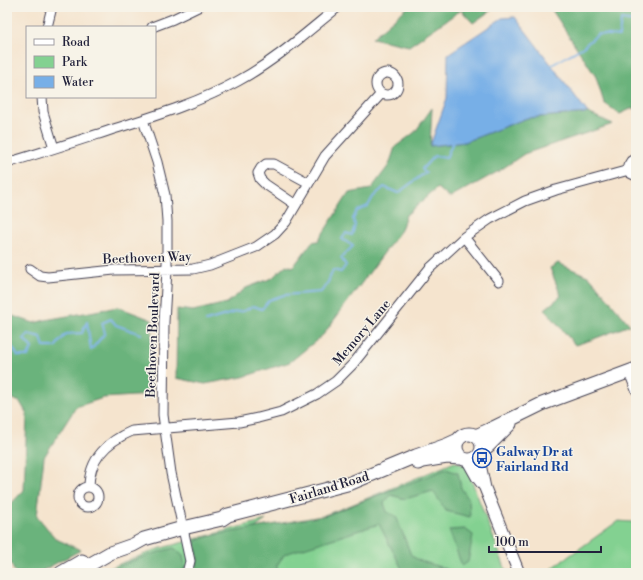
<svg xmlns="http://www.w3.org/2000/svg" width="643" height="580" font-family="'Libre Bodoni',serif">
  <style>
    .green { fill: #83d191; stroke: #527a66 }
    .forest { fill: #6ab37b; stroke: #466a5b }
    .water { fill: #77afe7; stroke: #4c6891 }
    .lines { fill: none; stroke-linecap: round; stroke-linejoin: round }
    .stream { stroke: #77afe7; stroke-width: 2 }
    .minor-casing { stroke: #423f51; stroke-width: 11 }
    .tertiary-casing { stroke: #423f51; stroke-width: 13 }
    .secondary-casing { stroke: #423f51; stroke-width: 15 }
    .minor { stroke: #fff; stroke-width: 9 }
    .tertiary { stroke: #fff; stroke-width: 11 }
    .secondary { stroke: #fff; stroke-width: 13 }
    .labels { text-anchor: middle; stroke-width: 3; stroke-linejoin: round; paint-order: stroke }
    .street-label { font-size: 13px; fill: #22223b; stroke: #f7f3e8 }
    .transit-label { font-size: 13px; font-weight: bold; fill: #164399; stroke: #f7f3e8; text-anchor: start }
  </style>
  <rect width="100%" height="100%" fill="#f7f3e8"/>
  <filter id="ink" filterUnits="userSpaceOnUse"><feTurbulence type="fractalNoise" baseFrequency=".025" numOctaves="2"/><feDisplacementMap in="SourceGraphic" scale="8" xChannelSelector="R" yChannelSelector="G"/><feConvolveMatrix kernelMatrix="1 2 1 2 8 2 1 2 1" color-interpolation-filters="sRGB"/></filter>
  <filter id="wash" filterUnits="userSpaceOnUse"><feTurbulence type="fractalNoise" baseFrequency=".012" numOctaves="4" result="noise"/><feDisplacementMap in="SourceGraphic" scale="16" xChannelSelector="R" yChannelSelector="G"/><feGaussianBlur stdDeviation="0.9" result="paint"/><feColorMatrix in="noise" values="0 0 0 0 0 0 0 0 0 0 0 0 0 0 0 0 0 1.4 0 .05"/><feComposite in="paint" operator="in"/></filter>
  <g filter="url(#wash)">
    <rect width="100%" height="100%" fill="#f5e4ce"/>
    <!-- green -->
    <path class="green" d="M 455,462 L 466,466 L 507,573 L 99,573 L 122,563 L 158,549 L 266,520 L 239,539 L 242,546 L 351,505 Z
      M 618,521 L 632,522 L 636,527 L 636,573 L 553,573 L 551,569 Z"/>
    <!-- forest -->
    <path class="forest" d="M 408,7 L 492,7 L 493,9 L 473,23 L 461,10 L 409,46 L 372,38 Z
      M 550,7 L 636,7 L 636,110 L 633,108 L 620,114 L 604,103 L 596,77 Z
      M 432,108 L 430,146 L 465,142 L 527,118 L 588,113 L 613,124 L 524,154 L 499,171 L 450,198 L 438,188 L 406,215 L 401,230 L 323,335 L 290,362 L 243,377 L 205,384 L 176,378 L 177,309 L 193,311 L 227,303 L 246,288 L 272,278 L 286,265 L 293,267 L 312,242 L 318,241 L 349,193 L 371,189 L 389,165 L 395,147 L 415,132 Z
      M 558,263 L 590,277 L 630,325 L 591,340 L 575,345 L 545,309 L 561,296 L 550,268 Z
      M 118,307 L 152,320 L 151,395 L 103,398 L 76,407 L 44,457 L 37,516 L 56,539 L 81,550 L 38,573 L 15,573 L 7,555 L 7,508 L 24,490 L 27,414 L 20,402 L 7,397 L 7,309 L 10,315 L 34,323 L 45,320 Z
      M 446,469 L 458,473 L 461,488 L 469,500 L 470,517 L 446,511 L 433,491 L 405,499 L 391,495 L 384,503 L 387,512 L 396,516 L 411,555 L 418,560 L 443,568 L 453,573 L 404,573 L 379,524 L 285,554 L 277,565 L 277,573 L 196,573 L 198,557 L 195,541 L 210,536 L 327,515 Z
      M 465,529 L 473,535 L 468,562 L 462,566 L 449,530 Z
      M 174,548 L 183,556 L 185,568 L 181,573 L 105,573 C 127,562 149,554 174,548 Z"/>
    <!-- water -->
    <path class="water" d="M 515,17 L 588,113 L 527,118 L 465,142 L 430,146 L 447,98 L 448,54 L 502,18 Z"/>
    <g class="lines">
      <!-- stream -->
      <path class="stream" d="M 550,66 L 583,47 L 598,34 L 619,36 L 621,20 L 636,22
        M 206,321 L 236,312 L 244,311 L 253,306 L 262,309 L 269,300 L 284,295 L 321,292 L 328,282 L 333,270 L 341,272 L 346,265 L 341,258 L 353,246 L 342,239 L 346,233 L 352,235 L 355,225 L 353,219 L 357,211 L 368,206 L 373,197 L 384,187 L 398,193 L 426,172 L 422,169 L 434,156 L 446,158 L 453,142
        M 7,339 L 8,340 L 18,356 L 28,356 L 32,348 L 24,339 L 28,334 L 41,337 L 44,347 L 55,347 L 66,334 L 82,333 L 87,322 L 91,350 L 105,333 L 102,323 L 111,319 L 116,325 L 141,334"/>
    </g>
  </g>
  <g filter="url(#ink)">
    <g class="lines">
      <!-- minor casing -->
      <g class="minor-casing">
        <path id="minor" d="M 47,27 L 52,7
          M 152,27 L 173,19 L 198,7
          M376 84a11 11 0 1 1 22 0a11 11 0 1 1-22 0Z
          M 42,97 L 43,112 L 54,148
          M 143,120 L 157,162 L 165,195 L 167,221 L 167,270 L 164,322 L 163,415 L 171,473 L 190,561 L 187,573
          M 636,158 L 631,161 L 628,166 L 630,173 L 636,176
          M 7,163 C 44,152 80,140 117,128 C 158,115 200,102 238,81 C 275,61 306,33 338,7
          M 296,205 L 265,184 L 260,179 L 258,173 L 261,168 L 266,164 L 274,164 L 309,183
          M 464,237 L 499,281
          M 30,269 L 40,276 L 48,277 L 114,270 L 193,269 L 210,265 L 256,247 L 275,234 L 286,222 L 325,156 L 381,94
          M 629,372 L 636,390
          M78 497a10 10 0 1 1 20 0a10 10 0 1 1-20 0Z
          M 89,487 C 89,459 108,441 132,431 L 239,422 L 258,418 L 281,412 L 317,394 L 336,381 L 353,364 L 429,269 L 464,237 L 490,219 L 525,201 L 556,190 L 629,170"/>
      </g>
      <!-- tertiary casing -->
      <g class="tertiary-casing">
        <path id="tertiary" d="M 480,455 L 480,464 L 485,488 L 519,573
          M 468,461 L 477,477 L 484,486"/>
      </g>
      <!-- secondary casing -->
      <g class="secondary-casing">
        <path id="secondary" d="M456 447a13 13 0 1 1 26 0a13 13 0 1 1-26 0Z
          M 476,436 L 489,430 L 542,404 L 636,369
          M 483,449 L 488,446 L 510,424
          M 418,463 L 422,461 L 447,457 L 460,458
          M 61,573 L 82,561
          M 75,573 L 110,553 L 133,545 L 144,539 L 183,528 L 222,519 L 228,515 L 351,483 L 416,456 L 447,445 L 458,440"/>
      </g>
      <!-- minor -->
      <use href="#minor" class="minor"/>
      <!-- tertiary -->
      <use href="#tertiary" class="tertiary"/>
      <!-- secondary -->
      <use href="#secondary" class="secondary"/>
    </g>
  </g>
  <!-- icons -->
  <defs>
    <g id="bus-ring" transform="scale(1)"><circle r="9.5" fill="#f7f3e8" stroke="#1a4fb4" stroke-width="1.5"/><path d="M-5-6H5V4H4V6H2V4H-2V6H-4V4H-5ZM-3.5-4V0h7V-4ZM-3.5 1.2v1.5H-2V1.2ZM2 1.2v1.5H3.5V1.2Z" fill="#1a4fb4"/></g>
  </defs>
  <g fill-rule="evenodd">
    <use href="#bus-ring" x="482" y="458"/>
  </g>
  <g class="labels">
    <!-- street labels -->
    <g class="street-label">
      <text transform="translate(147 257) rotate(-2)" y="5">Beethoven Way</text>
      <text transform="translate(361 332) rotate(-50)" y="5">Memory Lane</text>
      <text transform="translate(152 335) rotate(-88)" y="5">Beethoven Boulevard</text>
      <text transform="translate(329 487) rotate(-17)" y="5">Fairland Road</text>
    </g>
    <!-- transit labels -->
    <g class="transit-label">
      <text x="496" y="456">Galway Dr at<tspan x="496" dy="15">Fairland Rd</tspan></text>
    </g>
  </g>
  <!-- margin -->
  <rect width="643" height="580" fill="none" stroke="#f7f3e8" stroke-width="24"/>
  <!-- legend -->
  <rect x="26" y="26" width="130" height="72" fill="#f7f3e8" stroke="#a29fa3"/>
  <rect x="34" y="39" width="20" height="6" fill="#ffffff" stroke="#a29fa3"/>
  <text x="62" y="46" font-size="12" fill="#22223b">Road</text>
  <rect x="34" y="56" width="20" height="12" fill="#83d191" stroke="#a29fa3"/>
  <text x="62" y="66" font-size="12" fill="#22223b">Park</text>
  <rect x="34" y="76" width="20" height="12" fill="#77afe7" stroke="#a29fa3"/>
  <text x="62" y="86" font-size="12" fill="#22223b">Water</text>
  <!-- scale -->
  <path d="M489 546v6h112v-6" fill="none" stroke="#22223b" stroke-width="2"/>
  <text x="495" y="546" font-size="12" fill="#22223b" stroke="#f7f3e8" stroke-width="3" paint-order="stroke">100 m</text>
</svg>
